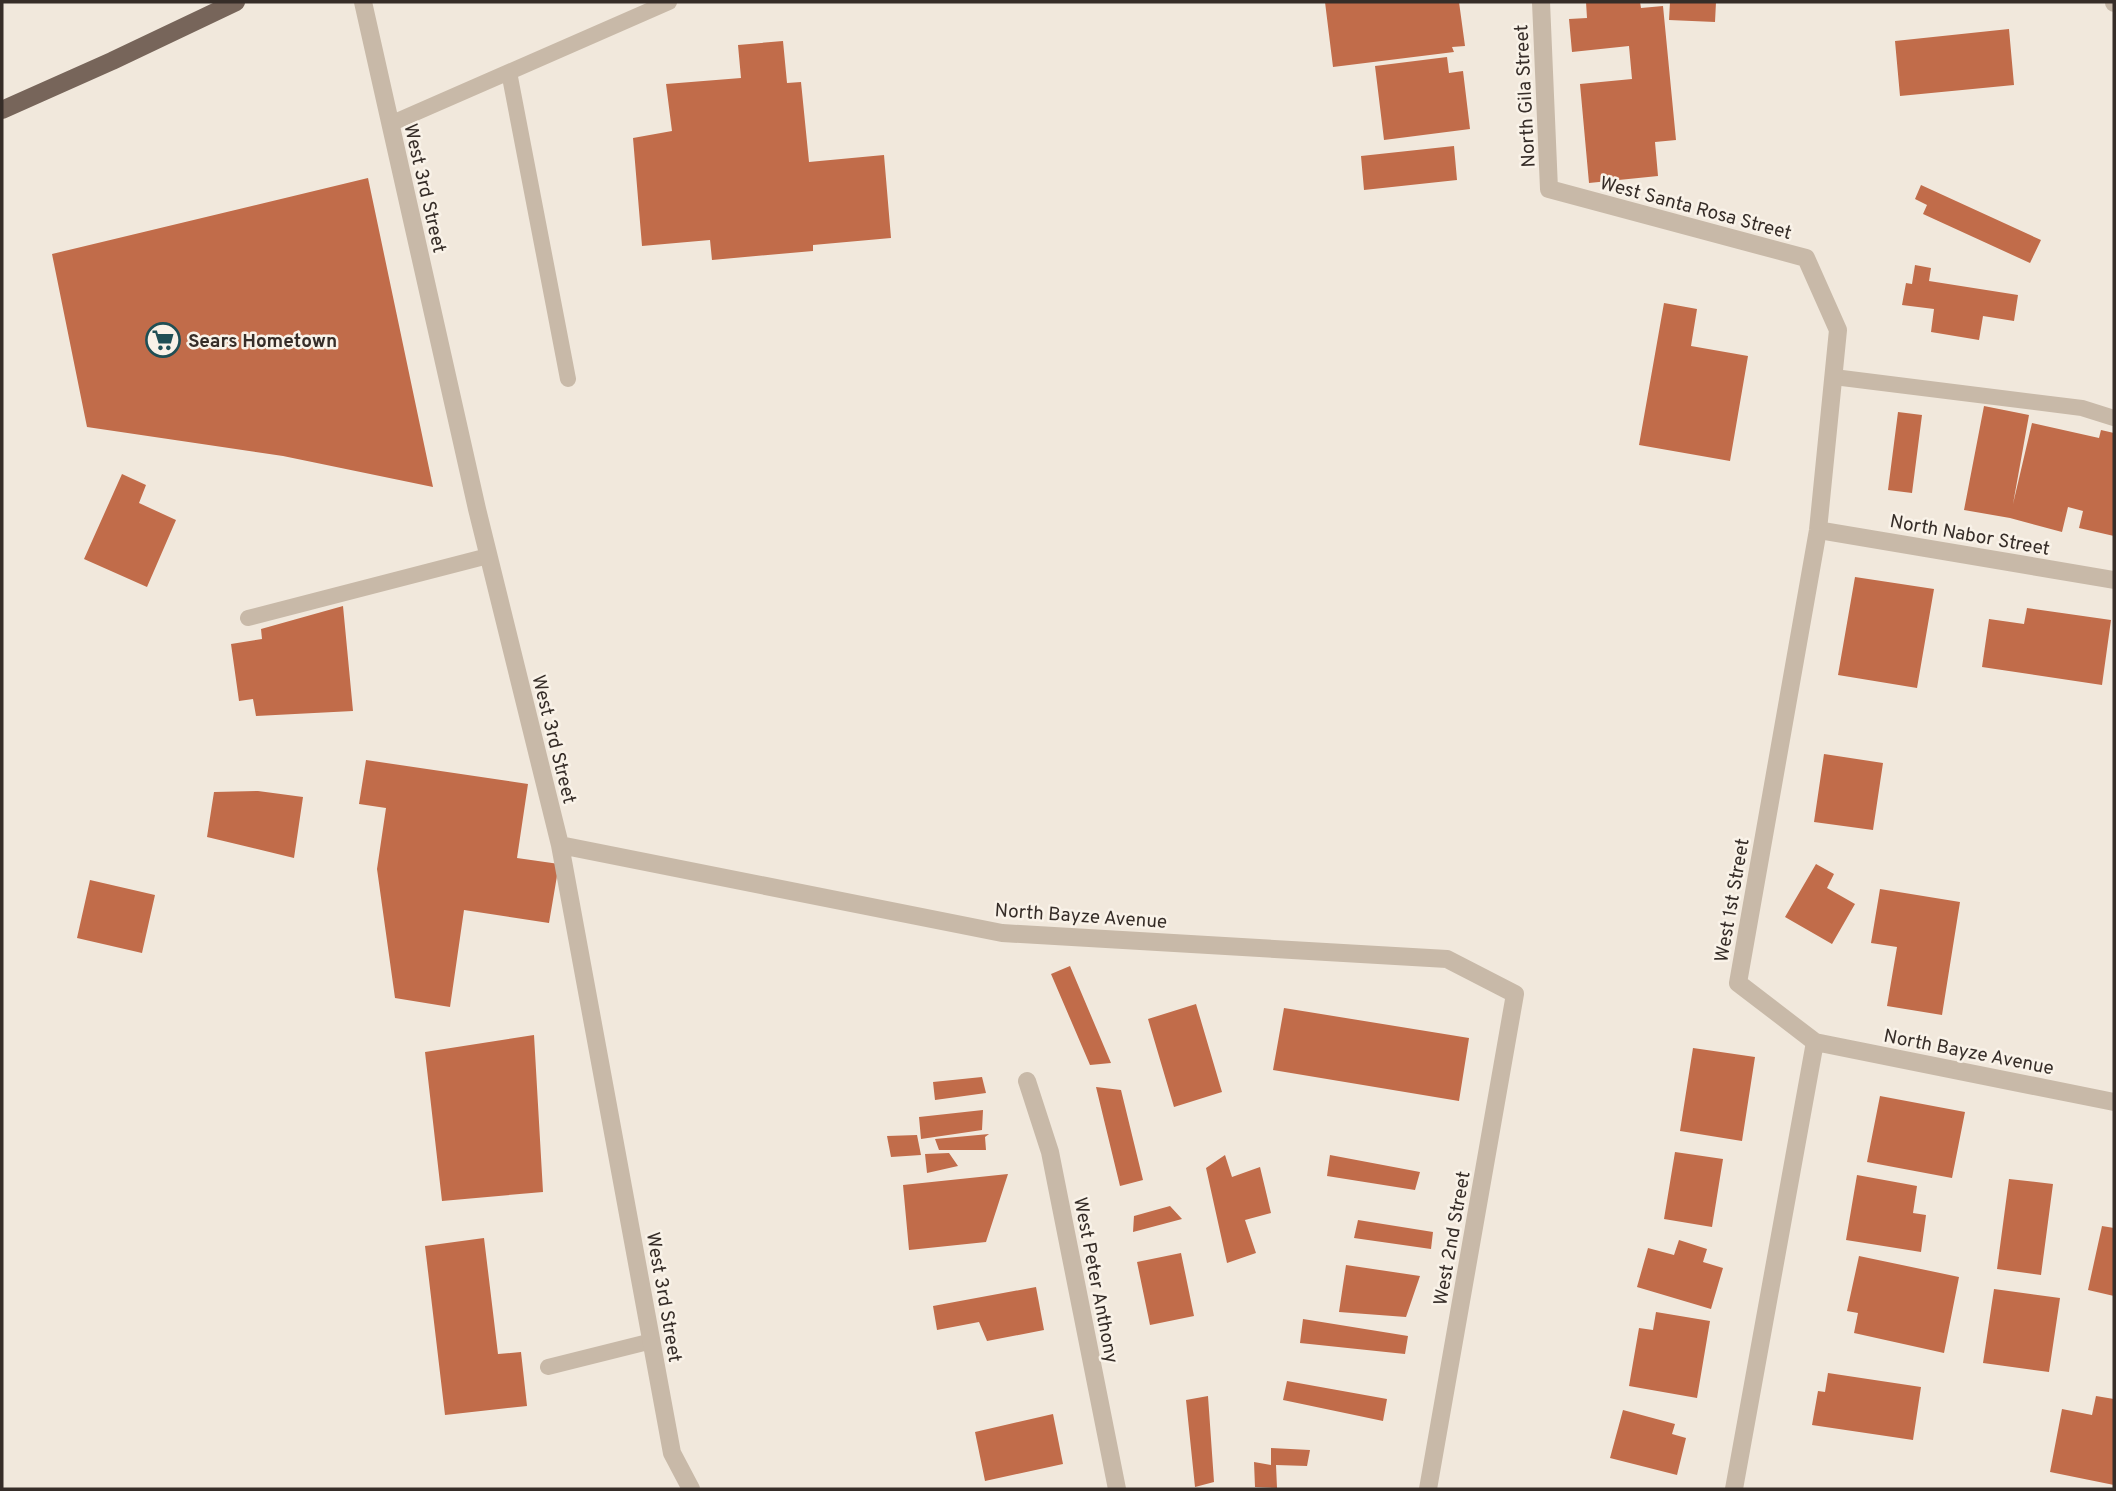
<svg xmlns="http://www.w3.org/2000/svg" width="2116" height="1491" font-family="Overpass,sans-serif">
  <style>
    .building { fill: #c16c4a }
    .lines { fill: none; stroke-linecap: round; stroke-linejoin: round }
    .lane { stroke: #c8b9a8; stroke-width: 16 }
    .street { stroke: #c8b9a8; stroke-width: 18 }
    .primary { stroke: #77655a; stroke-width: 18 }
    .labels { text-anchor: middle; stroke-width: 5; stroke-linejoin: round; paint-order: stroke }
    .street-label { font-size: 19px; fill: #362d28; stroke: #f9f2e8 }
    .poi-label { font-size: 19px; font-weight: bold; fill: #362d28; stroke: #f9f2e8; text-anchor: start }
  </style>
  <rect width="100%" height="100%" fill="#f1e8dc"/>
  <!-- building -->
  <path class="building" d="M 1325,2 L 1459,2 L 1465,46 L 1452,47 L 1454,52 L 1333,67 Z
    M 1586,2 L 1640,2 L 1641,8 L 1663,6 L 1676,140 L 1655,142 L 1658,176 L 1589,183 L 1580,84 L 1632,79 L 1629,46 L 1572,52 L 1569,19 L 1587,18 Z
    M 1670,2 L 1716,2 L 1715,22 L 1669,20 Z
    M 2009,29 L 2014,85 L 1900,96 L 1895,41 Z
    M 783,41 L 787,83 L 801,82 L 809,162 L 884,155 L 891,238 L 813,245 L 813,251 L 712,260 L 710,240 L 642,246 L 633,138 L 672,131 L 666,84 L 741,78 L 738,45 Z
    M 1447,57 L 1449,73 L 1463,71 L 1470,129 L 1384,140 L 1375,66 Z
    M 1454,146 L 1457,180 L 1364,190 L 1361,156 Z
    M 368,178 L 433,487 L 283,456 L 87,427 L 52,254 Z
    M 1921,185 L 2041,240 L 2030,263 L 1923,214 L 1927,205 L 1915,199 Z
    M 1915,265 L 1931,268 L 1929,281 L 2018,295 L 2014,321 L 1983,316 L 1979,340 L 1931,332 L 1934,309 L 1902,305 L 1906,283 L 1912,284 Z
    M 1664,303 L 1697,309 L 1691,346 L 1748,356 L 1730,461 L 1639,445 Z
    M 1984,406 L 2029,415 L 2013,504 L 2032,423 L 2099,438 L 2101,430 L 2114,433 L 2114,536 L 2079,528 L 2083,511 L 2068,507 L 2062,532 L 2010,518 L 1964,510 Z
    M 1898,412 L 1922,415 L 1912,493 L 1888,490 Z
    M 122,474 L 146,485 L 139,503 L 176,520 L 147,587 L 84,559 Z
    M 1855,577 L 1934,589 L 1917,688 L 1838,675 Z
    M 343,606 L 353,711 L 256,716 L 253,699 L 239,701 L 231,644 L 262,639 L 261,629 Z
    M 2027,608 L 2111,620 L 2102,685 L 1982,667 L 1989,619 L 2024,624 Z
    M 1824,754 L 1883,763 L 1873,830 L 1814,822 Z
    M 366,760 L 528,784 L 517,858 L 559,864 L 549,923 L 464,910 L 450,1007 L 395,998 L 377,869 L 386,808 L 359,804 Z
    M 258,791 L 303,797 L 294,858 L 207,837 L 214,792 Z
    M 1816,864 L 1834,874 L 1827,888 L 1855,904 L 1832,944 L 1785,917 Z
    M 90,880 L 155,895 L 142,953 L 77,938 Z
    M 1880,889 L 1960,902 L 1942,1015 L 1887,1006 L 1897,947 L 1871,943 Z
    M 1070,966 L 1111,1063 L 1090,1065 L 1051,974 Z
    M 1196,1004 L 1222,1092 L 1174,1107 L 1148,1019 Z
    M 1284,1008 L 1469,1038 L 1459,1101 L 1273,1070 Z
    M 534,1035 L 543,1192 L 442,1201 L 425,1052 Z
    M 1693,1048 L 1755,1057 L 1742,1141 L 1680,1131 Z
    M 982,1077 L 986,1093 L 935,1100 L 933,1082 Z
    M 1096,1087 L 1121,1090 L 1143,1180 L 1120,1186 Z
    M 1880,1096 L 1965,1112 L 1952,1178 L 1867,1162 Z
    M 983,1110 L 982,1130 L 921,1139 L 919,1117 Z
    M 989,1134 L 985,1137 L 986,1150 L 939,1150 L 935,1139 Z
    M 917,1135 L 921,1155 L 891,1157 L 887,1136 Z
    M 1675,1152 L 1723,1159 L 1712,1227 L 1664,1219 Z
    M 949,1153 L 958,1166 L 927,1173 L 925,1154 Z
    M 1225,1155 L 1232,1177 L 1260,1167 L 1271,1213 L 1245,1220 L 1256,1253 L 1227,1263 L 1206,1168 Z
    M 1330,1155 L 1420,1172 L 1415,1190 L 1327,1176 Z
    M 1008,1174 L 986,1242 L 909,1250 L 903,1185 Z
    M 1857,1175 L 1917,1186 L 1913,1213 L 1926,1215 L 1921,1252 L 1846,1240 Z
    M 2009,1179 L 2053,1184 L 2041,1275 L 1997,1269 Z
    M 1170,1206 L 1182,1219 L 1133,1232 L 1134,1216 Z
    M 1358,1220 L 1433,1232 L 1431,1249 L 1354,1238 Z
    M 2102,1226 L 2114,1228 L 2114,1296 L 2088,1290 Z
    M 484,1238 L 498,1354 L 521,1352 L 527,1406 L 445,1415 L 425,1246 Z
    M 1679,1240 L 1707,1249 L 1703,1262 L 1723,1268 L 1711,1309 L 1637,1287 L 1648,1248 L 1674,1255 Z
    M 1181,1253 L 1194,1316 L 1150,1325 L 1137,1262 Z
    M 1859,1256 L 1959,1277 L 1944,1353 L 1854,1333 L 1858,1313 L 1847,1311 Z
    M 1346,1265 L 1420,1276 L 1406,1317 L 1339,1312 Z
    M 1036,1287 L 1044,1330 L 987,1341 L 979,1322 L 937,1330 L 933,1306 Z
    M 1994,1289 L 2060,1298 L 2049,1372 L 1983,1363 Z
    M 1656,1312 L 1710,1321 L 1697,1398 L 1629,1386 L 1639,1328 L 1653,1330 Z
    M 1303,1319 L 1408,1336 L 1405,1354 L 1300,1343 Z
    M 1828,1373 L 1921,1387 L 1913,1440 L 1812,1425 L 1818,1391 L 1825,1392 Z
    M 1287,1381 L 1387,1399 L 1383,1421 L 1283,1400 Z
    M 1208,1396 L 1214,1482 L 1195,1487 L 1186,1400 Z
    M 2096,1396 L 2114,1399 L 2114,1485 L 2050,1472 L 2062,1409 L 2092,1415 Z
    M 1623,1410 L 1675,1424 L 1672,1434 L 1686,1438 L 1677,1475 L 1610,1458 Z
    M 1053,1414 L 1063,1464 L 985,1481 L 975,1432 Z
    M 1271,1448 L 1310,1450 L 1307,1466 L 1276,1465 L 1277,1488 L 1255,1487 L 1254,1462 L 1271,1465 Z"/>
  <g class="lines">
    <!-- lane -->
    <path class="lane" d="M 509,72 L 568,379
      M 390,124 L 669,2
      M 1834,377 L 2082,408 L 2114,418
      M 248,618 L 488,556
      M 548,1367 L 652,1341"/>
    <!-- street -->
    <path class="street" d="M 363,2 L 477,509 L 560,845 L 672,1453 L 691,1489
      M 1541,2 L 1549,189 L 1806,258 L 1838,330 L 1818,530 L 1738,983 L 1815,1042 L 1734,1489
      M 2114,2 L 2114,3
      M 1818,530 L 2114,580
      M 560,845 L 1002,933 L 1447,959 L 1515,994 L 1428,1489
      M 1815,1042 L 2114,1102
      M 1027,1081 L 1050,1152 L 1117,1489"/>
    <!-- primary -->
    <path class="primary" d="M 2,110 L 112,61 L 236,2"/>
  </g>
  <!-- icons -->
  <defs>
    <g id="supermarket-ring" transform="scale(1.75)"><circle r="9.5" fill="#f9f2e8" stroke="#1f4f55" stroke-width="1.5"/><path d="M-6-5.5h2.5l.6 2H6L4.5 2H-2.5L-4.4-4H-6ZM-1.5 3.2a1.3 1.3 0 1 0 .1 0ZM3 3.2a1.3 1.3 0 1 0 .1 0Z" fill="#1f4f55"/></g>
  </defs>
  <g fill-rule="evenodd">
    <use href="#supermarket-ring" x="163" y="340"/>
  </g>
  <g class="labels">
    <!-- street labels -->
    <g class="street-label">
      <text transform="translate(1524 96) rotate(-93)" y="7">North Gila Street</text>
      <text transform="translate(426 188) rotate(77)" y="7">West 3rd Street</text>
      <text transform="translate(1696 207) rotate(15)" y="7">West Santa Rosa Street</text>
      <text transform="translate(1970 534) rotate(10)" y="7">North Nabor Street</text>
      <text transform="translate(555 739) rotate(76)" y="7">West 3rd Street</text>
      <text transform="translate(1731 900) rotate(-80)" y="7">West 1st Street</text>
      <text transform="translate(1081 915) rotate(4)" y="7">North Bayze Avenue</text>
      <text transform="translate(1969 1051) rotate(11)" y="7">North Bayze Avenue</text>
      <text transform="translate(1451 1238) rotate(-80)" y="7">West 2nd Street</text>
      <text transform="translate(1097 1280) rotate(79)" y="7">West Peter Anthony</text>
      <text transform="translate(665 1297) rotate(80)" y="7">West 3rd Street</text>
    </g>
    <!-- poi labels -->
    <g class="poi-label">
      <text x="188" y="347">Sears Hometown</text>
    </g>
  </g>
  <!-- border -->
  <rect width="2116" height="1491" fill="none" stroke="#362d28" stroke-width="7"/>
</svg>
